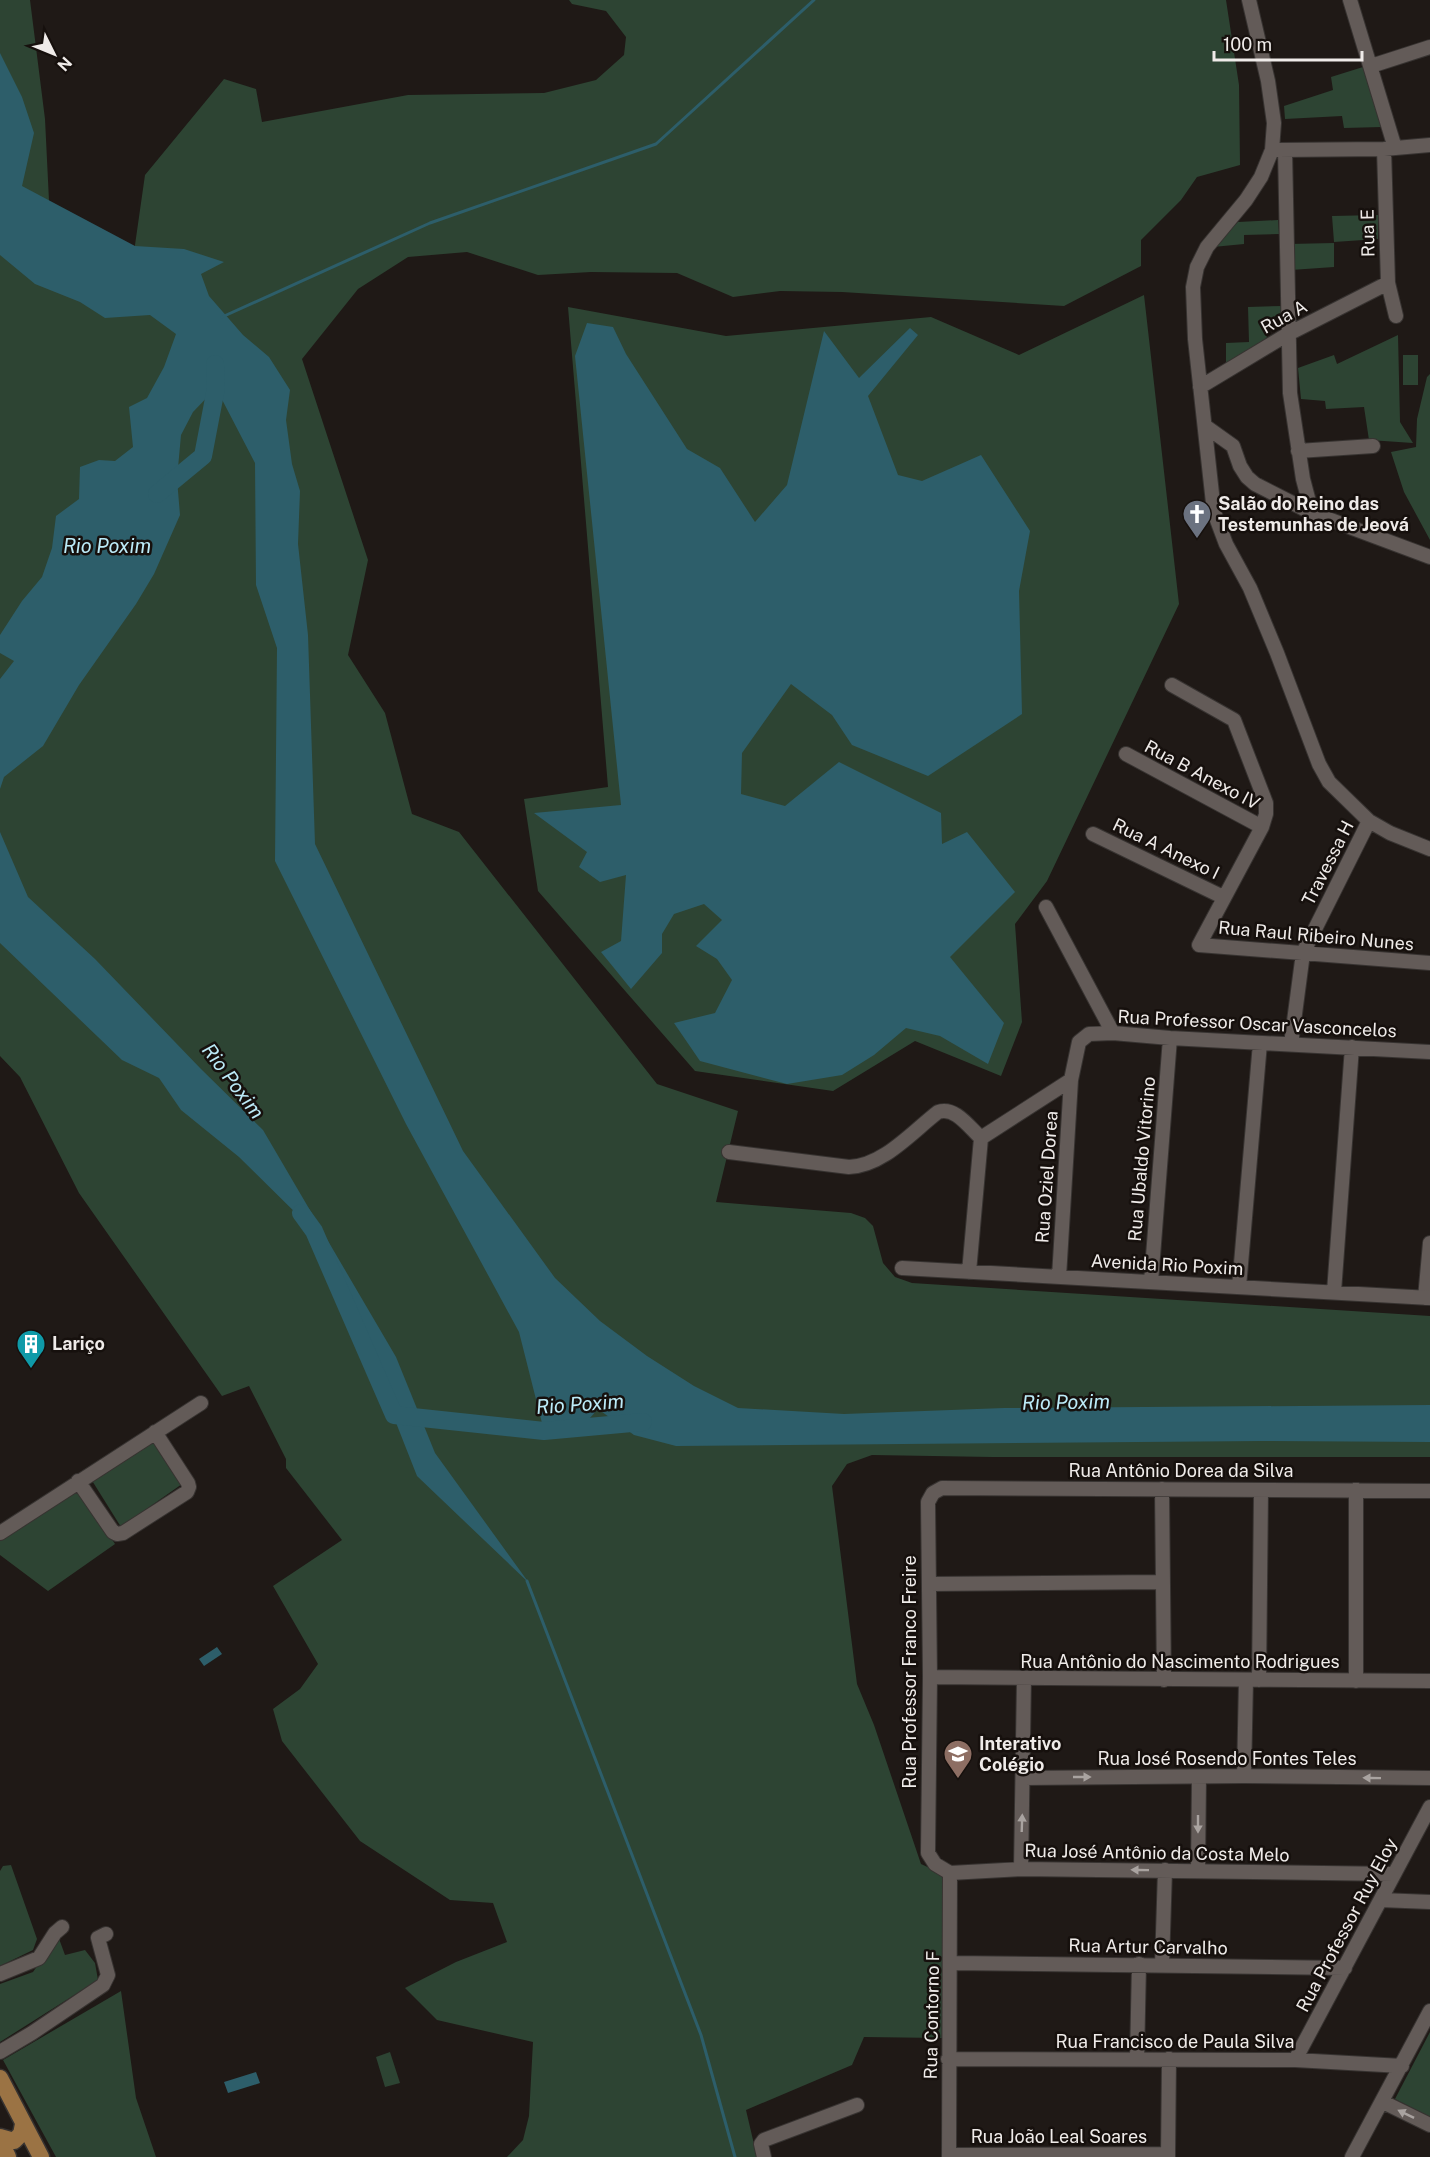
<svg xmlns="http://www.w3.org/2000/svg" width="1430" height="2157" font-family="'Public Sans',sans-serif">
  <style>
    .green { fill: #2d4433 }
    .water { fill: #2d5e6a }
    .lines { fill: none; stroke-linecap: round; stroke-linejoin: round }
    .stream { stroke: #2d5e6a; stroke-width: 3 }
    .river { stroke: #2d5e6a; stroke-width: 18 }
    .minor-casing { stroke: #373331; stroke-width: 16 }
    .major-casing { stroke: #373331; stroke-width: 19 }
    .minor { stroke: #635b58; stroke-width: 14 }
    .major { stroke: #9b7344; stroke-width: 16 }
    .oneway { fill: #a9a3a0 }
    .labels { text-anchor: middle; stroke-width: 5; stroke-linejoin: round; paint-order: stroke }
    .street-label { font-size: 18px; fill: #efebe9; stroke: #16100d }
    .poi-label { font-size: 18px; font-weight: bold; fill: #efebe9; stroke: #16100d; text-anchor: start }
    .water-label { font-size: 20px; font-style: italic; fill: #bcebf8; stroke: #16100d }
  </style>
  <rect width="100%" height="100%" fill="#1f1916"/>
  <!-- green -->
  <path class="green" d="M 0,0 L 30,0 L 45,119 L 50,221 L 133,259 L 145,175 L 224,79 L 256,89 L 262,122 L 408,95 L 544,93 L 596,80 L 624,55 L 626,37 L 606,11 L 572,4 L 569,0 L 1226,0 L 1239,85 L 1240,165 L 1197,177 L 1181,200 L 1141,240 L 1141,266 L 1064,306 L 842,292 L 780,291 L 733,297 L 677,273 L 591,272 L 538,275 L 467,252 L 408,257 L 358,289 L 302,359 L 368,560 L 348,655 L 385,713 L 412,814 L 459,832 L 657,1084 L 738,1111 L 716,1202 L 851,1213 L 865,1218 L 873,1226 L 883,1263 L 895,1277 L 912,1283 L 1430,1316 L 1430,1457 L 992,1457 L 872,1455 L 847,1464 L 832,1486 L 857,1684 L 874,1725 L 921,1864 L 945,1875 L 942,2038 L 864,2037 L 852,2065 L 746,2110 L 757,2157 L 507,2157 L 523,2140 L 529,2116 L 533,2042 L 437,2020 L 405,1988 L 456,1962 L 507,1942 L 493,1903 L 450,1900 L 360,1841 L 282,1741 L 273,1709 L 300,1689 L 318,1664 L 273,1586 L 342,1540 L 286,1468 L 286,1459 L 249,1386 L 222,1396 L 79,1193 L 20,1077 L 0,1056 Z
    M 1363,67 L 1382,127 L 1344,128 L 1342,116 L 1285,119 L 1284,106 L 1333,90 L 1331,77 Z
    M 1378,215 L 1378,239 L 1334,242 L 1332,216 Z
    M 1278,220 L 1279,234 L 1244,235 L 1244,244 L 1213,247 L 1238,222 Z
    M 1334,243 L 1334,267 L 1291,270 L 1289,244 Z
    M 1144,295 L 1179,604 L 1047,881 L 1015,924 L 1022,1022 L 1001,1076 L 915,1041 L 833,1091 L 695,1071 L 538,891 L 524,799 L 608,787 L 568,307 L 726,336 L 931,317 L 1019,355 Z
    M 1283,306 L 1281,318 L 1265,319 L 1267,341 L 1226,363 L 1226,343 L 1249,342 L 1248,307 Z
    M 1398,335 L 1400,422 L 1413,443 L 1369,440 L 1364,407 L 1326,409 L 1325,401 L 1301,399 L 1298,368 L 1334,355 L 1337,364 Z
    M 1403,355 L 1418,355 L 1418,385 L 1403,385 Z
    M 1430,374 L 1430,540 L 1404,492 L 1391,452 L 1416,447 L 1417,419 L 1427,377 Z
    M 153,1441 L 182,1484 L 121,1527 L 91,1479 Z
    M 79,1489 L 115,1544 L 48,1591 L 0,1555 L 0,1540 Z
    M 11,1865 L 37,1939 L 33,1950 L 0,1966 L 0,1871 L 3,1866 Z
    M 58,1936 L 65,1955 L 85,1950 L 95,1963 L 98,1980 L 0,2042 L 0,1984 L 33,1972 Z
    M 121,1991 L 136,2098 L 156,2157 L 56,2157 L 3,2060 Z
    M 1430,2032 L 1430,2117 L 1395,2099 Z
    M 390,2052 L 400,2083 L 385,2087 L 376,2057 Z"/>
  <!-- water -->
  <path class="water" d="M 0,53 L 22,97 L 34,133 L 22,186 L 135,246 L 184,249 L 224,262 L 201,274 L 209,296 L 243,335 L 269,357 L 290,390 L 286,420 L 292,464 L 300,491 L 298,544 L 308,635 L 315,844 L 463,1151 L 555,1278 L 600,1321 L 647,1356 L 694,1386 L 738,1408 L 844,1414 L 1004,1408 L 1430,1405 L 1430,1442 L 1262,1441 L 676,1446 L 634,1435 L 598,1409 L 581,1428 L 544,1431 L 519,1332 L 406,1124 L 275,861 L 277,648 L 256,585 L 255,463 L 216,388 L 193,412 L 181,435 L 177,479 L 180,515 L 154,574 L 136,604 L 79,685 L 43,746 L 4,777 L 0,789 L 0,679 L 14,661 L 0,653 L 0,635 L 22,601 L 42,577 L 52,548 L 56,516 L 79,499 L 80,467 L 99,460 L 115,461 L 133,447 L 129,407 L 147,398 L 164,367 L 176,334 L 150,315 L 105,318 L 80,302 L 35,284 L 0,255 Z
    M 587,323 L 613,327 L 626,354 L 687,449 L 720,468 L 755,522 L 787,485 L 824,331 L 859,378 L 910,328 L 918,335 L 868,396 L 898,475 L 922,481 L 981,455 L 1030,531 L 1019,591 L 1022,714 L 928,776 L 852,745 L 832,715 L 791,684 L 742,753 L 741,794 L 785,806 L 839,762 L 941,813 L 942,844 L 967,832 L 1015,892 L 950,957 L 1004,1023 L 988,1064 L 940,1036 L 906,1028 L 874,1055 L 842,1075 L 787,1084 L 700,1061 L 674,1023 L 715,1013 L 732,980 L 717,959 L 696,946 L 722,920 L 704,904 L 674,914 L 662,934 L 662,953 L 631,989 L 601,952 L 621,941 L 626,875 L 600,882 L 579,867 L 587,852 L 534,813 L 621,805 L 575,356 Z
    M 0,832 L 28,897 L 95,959 L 201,1069 L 263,1130 L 396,1357 L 435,1453 L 529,1583 L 417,1476 L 363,1339 L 314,1231 L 239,1157 L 181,1110 L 159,1078 L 122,1060 L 0,943 Z
    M 217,1647 L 222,1654 L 204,1666 L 199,1659 Z
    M 256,2072 L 260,2083 L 228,2093 L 224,2082 Z"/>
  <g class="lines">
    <!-- stream -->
    <path class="stream" d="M 222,317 L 430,223 L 656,144 L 814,0
      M 527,1581 L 701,2035 L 735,2157"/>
    <!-- river -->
    <path class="river" d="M 157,494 L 203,456 L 216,388 L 215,364
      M 301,1213 L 314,1231 L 394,1415 L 544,1431 L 643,1422"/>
    <!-- minor casing -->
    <g class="minor-casing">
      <path id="minor" d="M 1249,0 L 1268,81 L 1274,123 L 1272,150 L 1261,177 L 1246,200 L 1207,247 L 1197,267 L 1193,287 L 1195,339 L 1214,512 L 1226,544 L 1250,588 L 1277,653 L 1319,764 L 1329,782 L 1369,821 L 1390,833 L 1430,849
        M 1350,0 L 1395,148
        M 1371,66 L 1430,47
        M 1384,149 L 1388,283 L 1396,316
        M 1278,150 L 1384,149 L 1430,145
        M 1285,150 L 1290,393 L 1303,479 L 1312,513
        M 1200,387 L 1288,334 L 1388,283
        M 1205,426 L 1233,446 L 1240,466 L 1247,477 L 1255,484 L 1312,513 L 1430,557
        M 1298,451 L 1373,446
        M 1172,685 L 1234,720 L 1266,803 L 1266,814 L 1262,827 L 1199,945 L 1430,963
        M 1126,754 L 1262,827
        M 1093,834 L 1223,897
        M 1046,907 L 1113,1033
        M 1291,1044 L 1303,953 L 1369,821
        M 981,1138 L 1071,1080
        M 729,1152 L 849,1167 C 883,1166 912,1132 938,1112 C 955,1106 969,1127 981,1138
        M 902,1268 L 1430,1298
        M 969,1272 L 981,1138
        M 1059,1277 L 1071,1080 L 1079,1042 L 1089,1034 L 1113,1033 L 1170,1038 L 1430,1052
        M 1151,1282 L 1170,1038
        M 1239,1287 L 1260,1043
        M 1334,1292 L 1352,1047
        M 1425,1298 L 1430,1243
        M 78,1481 L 113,1532 L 117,1534 L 123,1533 L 187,1492 L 189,1487 L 188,1483 L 155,1432
        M 1162,1489 L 1164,1680
        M 0,1533 L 201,1403
        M 929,1584 L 1161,1582
        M 930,1677 L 1430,1681
        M 1259,1680 L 1261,1491
        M 1356,1681 L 1356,1490
        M 1244,1776 L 1246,1680
        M 1023,1778 L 1244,1776 L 1430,1778
        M 1021,1869 L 1024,1678
        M 1198,1871 L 1199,1777
        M 1394,1874 L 1021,1869 L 950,1873 L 935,1864 L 928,1853 L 930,1677 L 928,1502 L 933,1493 L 942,1488 L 1430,1491
        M 1381,1900 L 1430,1902
        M 951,1963 L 1345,1968
        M 1162,1965 L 1165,1870
        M 0,1974 L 39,1958 L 55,1933 L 62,1927
        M 0,2052 L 32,2033 L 103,1985 L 108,1975 L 98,1938 L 106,1934
        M 948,2059 L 1295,2060 L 1402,2066
        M 1137,2059 L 1139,1964
        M 1295,2060 L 1430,1807
        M 1383,2102 L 1430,2125
        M 951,2155 L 1168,2154
        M 764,2157 L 761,2144 L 764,2140 L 857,2105
        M 949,2157 L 950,1873
        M 1168,2157 L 1169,2059
        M 1352,2157 L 1430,2011"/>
    </g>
    <!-- major casing -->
    <g class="major-casing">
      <path id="major" d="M 0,2078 L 41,2157
        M 0,2137 L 14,2141 L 21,2134 L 23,2124
        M 0,2140 L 8,2157"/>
    </g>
    <!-- minor -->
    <use href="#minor" class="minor"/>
    <!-- major -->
    <use href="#major" class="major"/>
  </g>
  <!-- one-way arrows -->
  <defs><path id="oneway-solid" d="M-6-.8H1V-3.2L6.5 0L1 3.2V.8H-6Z" transform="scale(1.5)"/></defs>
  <g class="oneway">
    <use href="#oneway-solid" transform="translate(1082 1777)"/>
    <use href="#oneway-solid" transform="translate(1372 1778) rotate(-179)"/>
    <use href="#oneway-solid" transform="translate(1022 1823) rotate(-88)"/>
    <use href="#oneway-solid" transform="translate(1198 1824) rotate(90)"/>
    <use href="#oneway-solid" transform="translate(1140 1870) rotate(-179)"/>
    <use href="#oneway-solid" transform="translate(1406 2114) rotate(-154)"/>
  </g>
  <!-- icons -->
  <defs>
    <g id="church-pin" transform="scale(1.5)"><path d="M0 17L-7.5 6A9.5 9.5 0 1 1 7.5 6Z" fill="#6b7280" stroke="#16100d"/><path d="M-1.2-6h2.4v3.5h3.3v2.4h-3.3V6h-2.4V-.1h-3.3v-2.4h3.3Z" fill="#fff"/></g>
    <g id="building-pin" transform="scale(1.5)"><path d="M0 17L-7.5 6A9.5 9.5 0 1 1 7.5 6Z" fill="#0f9aa8" stroke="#16100d"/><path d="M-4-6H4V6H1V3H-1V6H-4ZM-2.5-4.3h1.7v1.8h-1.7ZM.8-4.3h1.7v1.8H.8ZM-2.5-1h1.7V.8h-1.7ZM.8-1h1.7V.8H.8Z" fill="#fff"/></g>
    <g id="school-pin" transform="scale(1.5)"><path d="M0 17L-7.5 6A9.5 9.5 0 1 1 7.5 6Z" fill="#8d6e63" stroke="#16100d"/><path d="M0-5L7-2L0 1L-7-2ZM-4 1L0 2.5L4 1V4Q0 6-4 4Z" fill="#fff"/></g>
  </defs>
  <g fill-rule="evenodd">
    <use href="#church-pin" x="1197" y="514"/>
    <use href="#building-pin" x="31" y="1344"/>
    <use href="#school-pin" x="958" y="1754"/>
  </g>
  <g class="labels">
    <!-- street labels -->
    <g class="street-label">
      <text transform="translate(1368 233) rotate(-91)" y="6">Rua E</text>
      <text transform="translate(1284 317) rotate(-29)" y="6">Rua A</text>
      <text transform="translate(1202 775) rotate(28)" y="6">Rua B Anexo IV</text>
      <text transform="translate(1166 849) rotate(26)" y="6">Rua A Anexo I</text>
      <text transform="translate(1328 863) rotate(-63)" y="6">Travessa H</text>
      <text transform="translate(1316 936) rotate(5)" y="6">Rua Raul Ribeiro Nunes</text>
      <text transform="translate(1257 1024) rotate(3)" y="6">Rua Professor Oscar Vasconcelos</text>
      <text transform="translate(1142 1159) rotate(-85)" y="6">Rua Ubaldo Vitorino</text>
      <text transform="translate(1047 1177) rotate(-86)" y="6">Rua Oziel Dorea</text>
      <text transform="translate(1167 1265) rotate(3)" y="6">Avenida Rio Poxim</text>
      <text x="1181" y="1477">Rua Antônio Dorea da Silva</text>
      <text x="1180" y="1668">Rua Antônio do Nascimento Rodrigues</text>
      <text transform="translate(910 1672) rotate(-90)" y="6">Rua Professor Franco Freire</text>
      <text x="1227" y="1765">Rua José Rosendo Fontes Teles</text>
      <text transform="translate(1157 1853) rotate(1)" y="6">Rua José Antônio da Costa Melo</text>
      <text transform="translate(1347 1925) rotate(-62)" y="6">Rua Professor Ruy Eloy</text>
      <text transform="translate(1148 1947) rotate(1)" y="6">Rua Artur Carvalho</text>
      <text transform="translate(932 2015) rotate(-89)" y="6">Rua Contorno F</text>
      <text x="1175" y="2048">Rua Francisco de Paula Silva</text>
      <text x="1059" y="2143">Rua João Leal Soares</text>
    </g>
    <!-- poi labels -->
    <g class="poi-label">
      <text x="1218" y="510">Salão do Reino das<tspan x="1218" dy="21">Testemunhas de Jeová</tspan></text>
      <text x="52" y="1350">Lariço</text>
      <text x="979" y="1750">Interativo<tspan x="979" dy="21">Colégio</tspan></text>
    </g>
    <!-- water labels -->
    <g class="water-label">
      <text x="107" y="553">Rio Poxim</text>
      <text transform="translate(233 1081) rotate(53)" y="7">Rio Poxim</text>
      <text transform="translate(1066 1402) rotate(-1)" y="7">Rio Poxim</text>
      <text transform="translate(580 1404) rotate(-4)" y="7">Rio Poxim</text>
    </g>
  </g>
  <!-- north arrow -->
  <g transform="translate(54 54) rotate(133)" stroke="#16100d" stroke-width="4.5" paint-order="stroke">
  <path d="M0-4.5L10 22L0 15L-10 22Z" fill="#efebe9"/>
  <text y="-9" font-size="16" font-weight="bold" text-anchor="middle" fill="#efebe9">N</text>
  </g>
  <!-- scale -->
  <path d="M1214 51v9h148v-9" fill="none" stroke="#efebe9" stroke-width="3"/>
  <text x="1223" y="51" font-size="18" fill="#efebe9" stroke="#16100d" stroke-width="4.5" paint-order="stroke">100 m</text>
</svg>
